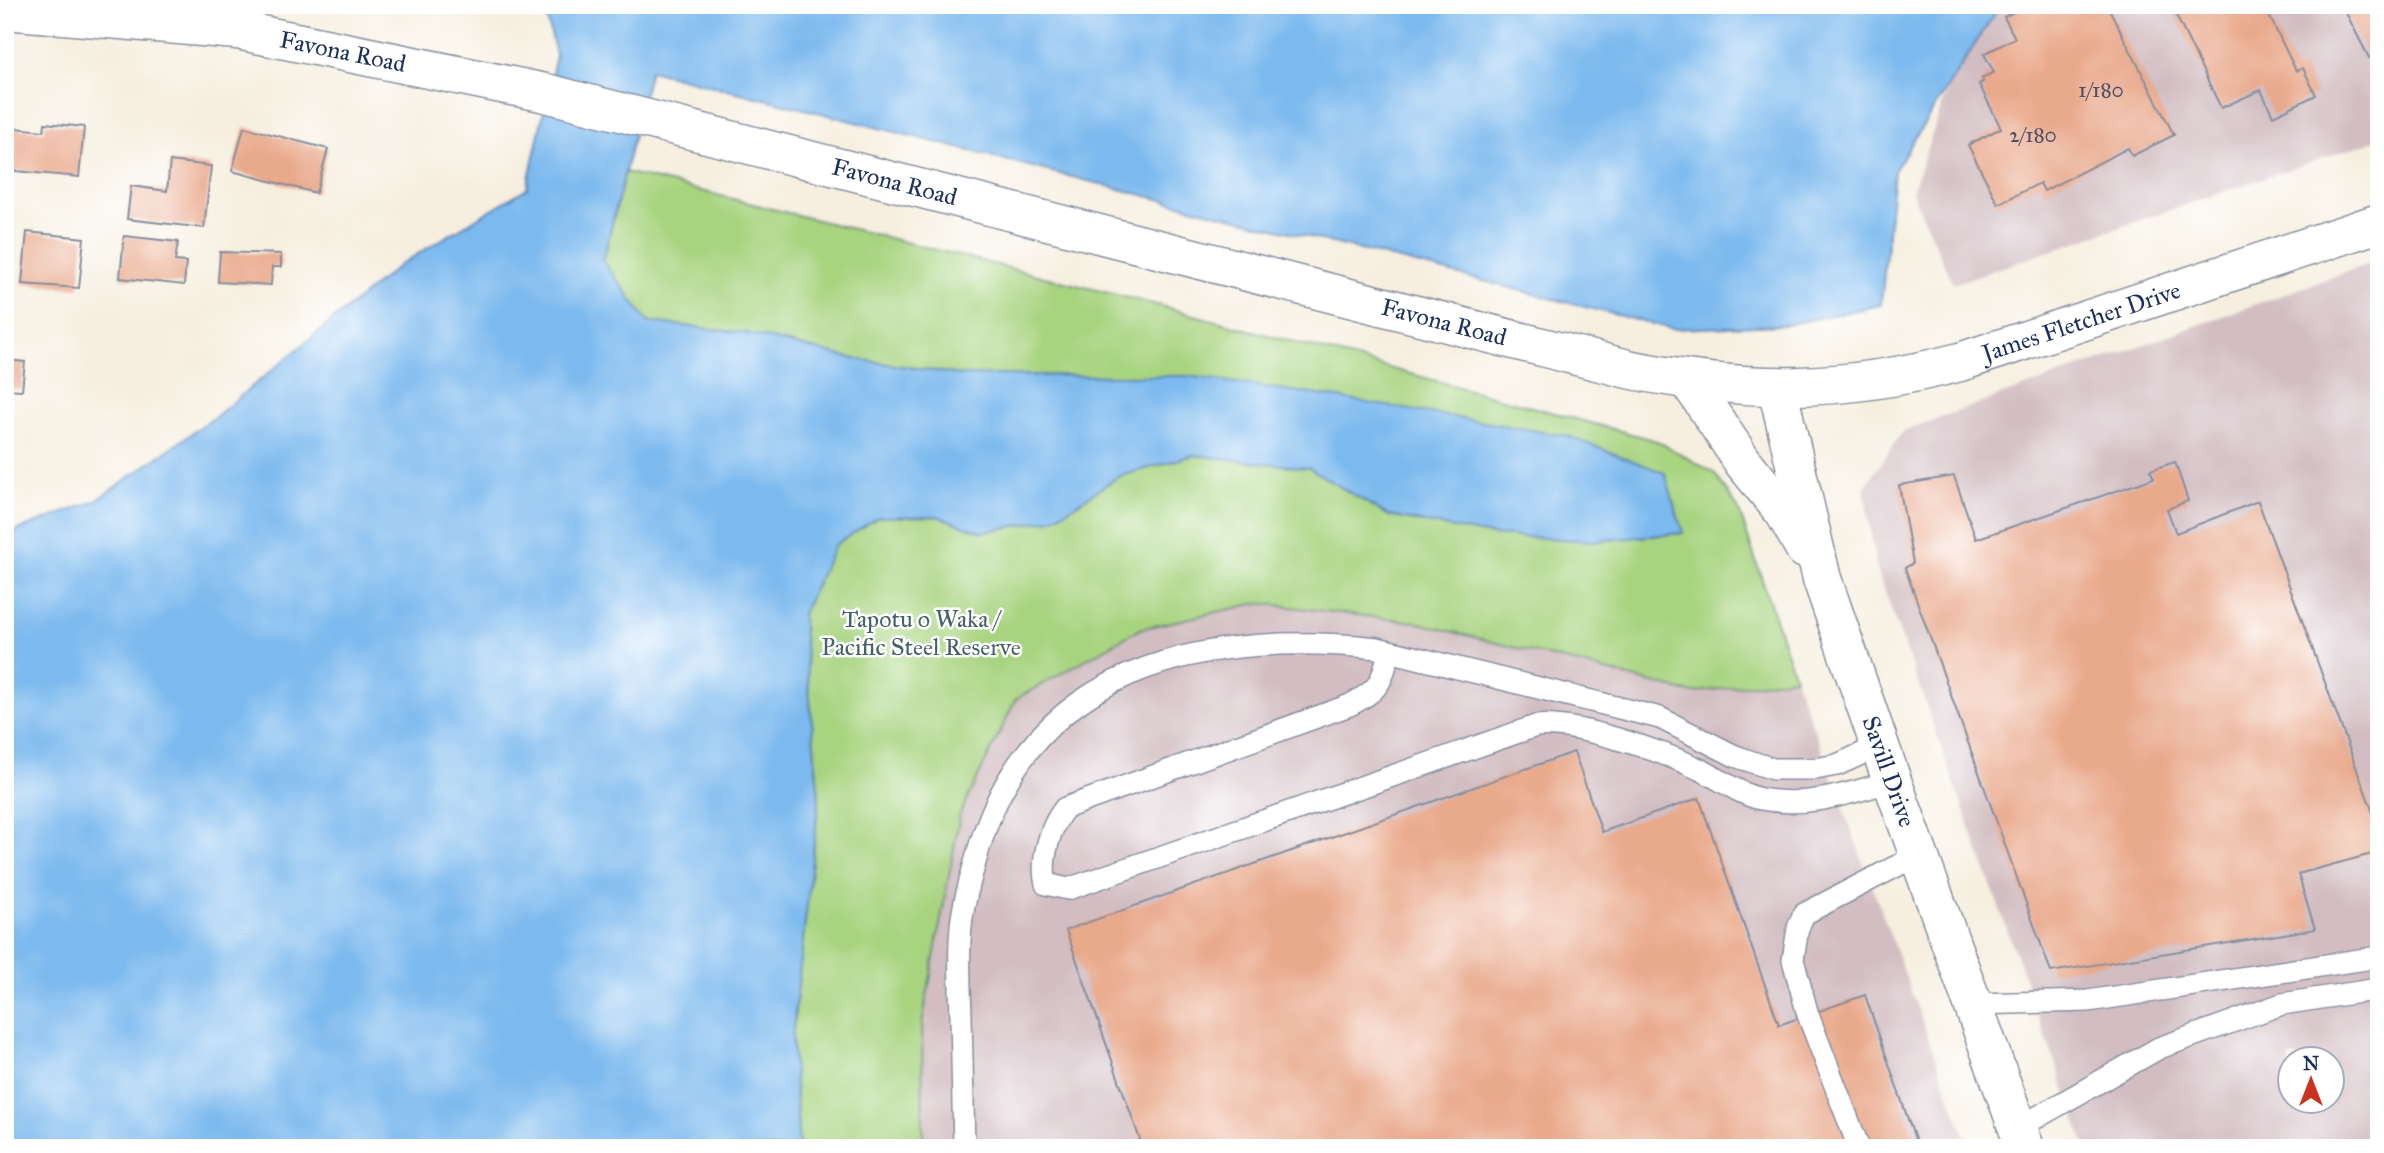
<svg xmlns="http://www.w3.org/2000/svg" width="2384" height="1153" font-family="'IM FELL Great Primer',serif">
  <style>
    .industrial { fill: #d2bec2; fill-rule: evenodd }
    .green { fill: #a8d480; stroke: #62826f; stroke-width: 2 }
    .water { fill: #7bb9ee; stroke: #4b74a6; stroke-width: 2 }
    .building { fill: #e9a98b }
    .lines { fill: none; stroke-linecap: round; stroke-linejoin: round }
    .lane-casing { stroke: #888f9e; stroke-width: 24 }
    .secondary-casing { stroke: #888f9e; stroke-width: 41 }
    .lane { stroke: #fff; stroke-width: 21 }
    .secondary { stroke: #fff; stroke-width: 38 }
    .labels { text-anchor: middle; stroke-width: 5; stroke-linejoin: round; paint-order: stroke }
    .number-label { font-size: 21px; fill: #4e4e69 }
    .street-label { font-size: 24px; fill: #1b2f5e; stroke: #fff }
    .park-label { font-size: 24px; fill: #456168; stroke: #fff }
  </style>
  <rect width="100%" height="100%" fill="#fff"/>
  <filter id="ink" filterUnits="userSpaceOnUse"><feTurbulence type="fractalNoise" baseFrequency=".0143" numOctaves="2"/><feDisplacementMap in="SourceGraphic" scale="14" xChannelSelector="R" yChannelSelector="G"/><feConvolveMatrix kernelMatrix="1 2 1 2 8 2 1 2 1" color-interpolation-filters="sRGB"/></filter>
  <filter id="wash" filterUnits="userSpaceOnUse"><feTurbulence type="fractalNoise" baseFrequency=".00686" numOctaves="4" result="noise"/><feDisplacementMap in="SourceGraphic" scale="28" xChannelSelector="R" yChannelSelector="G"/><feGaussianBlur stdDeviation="1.57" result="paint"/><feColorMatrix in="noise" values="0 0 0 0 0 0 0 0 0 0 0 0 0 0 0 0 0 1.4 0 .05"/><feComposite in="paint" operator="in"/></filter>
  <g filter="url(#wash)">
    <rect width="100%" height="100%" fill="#f6efdf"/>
    <!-- industrial -->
    <path class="industrial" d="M 2003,5 L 2379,5 L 2379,139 L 1953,284 L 1912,192 L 1958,59 Z
      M 2379,260 L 2379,1148 L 2086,1148 L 1876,567 L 1864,488 L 1903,431 ZM 2290,1058 L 2332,1058 L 2332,1100 L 2290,1100 Z
      M 1258,603 L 1415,622 L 1692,693 L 1795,678 L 1969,1148 L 923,1148 L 922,1024 L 960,814 L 1016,699 L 1140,629 Z"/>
    <!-- green -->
    <path class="green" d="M 625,172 L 1161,306 L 1657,441 L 1714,473 L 1738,508 L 1795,678 L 1692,693 L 1415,622 L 1258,603 L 1140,629 L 1016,699 L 960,814 L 922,1024 L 923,1148 L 799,1148 L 792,1038 L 819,798 L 802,614 L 835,544 L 878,517 L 937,516 L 982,532 L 1053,519 L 1118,477 L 1193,455 L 1309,468 L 1389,516 L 1491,535 L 1595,541 L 1682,533 L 1070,375 L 961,375 L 855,359 L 746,333 L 648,322 L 603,261 Z"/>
    <!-- water -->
    <path class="water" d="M 544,5 L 2000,5 L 1894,171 L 1881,305 L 1785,325 L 1672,329 L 650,70 L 603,261 L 648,322 L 746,333 L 855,359 L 960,375 L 1188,376 L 1320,395 L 1568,436 L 1665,473 L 1683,533 L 1595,541 L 1491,535 L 1389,516 L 1309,468 L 1193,455 L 1118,477 L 1053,519 L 982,532 L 937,516 L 878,517 L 835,545 L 802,614 L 819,798 L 792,1038 L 799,1148 L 5,1148 L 5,535 L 95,501 L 215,417 L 401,264 L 527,188 L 556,55 Z"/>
    <g id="blocks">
      <!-- building -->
      <path class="building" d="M 2027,5 L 2107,5 L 2174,135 L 2132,156 L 2128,148 L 2044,191 L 2040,183 L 1998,204 L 1968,145 L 2001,128 L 1979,84 L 1983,82 L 1982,78 L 1994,72 L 1984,54 L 2015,38 L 2004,17 Z
        M 2171,5 L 2264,5 L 2296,71 L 2303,68 L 2316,95 L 2273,116 L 2261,90 L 2221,108 Z
        M 2342,5 L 2379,5 L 2379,53 L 2369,58 Z
        M 45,123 L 84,127 L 79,177 L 5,170 L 5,127 L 44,131 Z
        M 244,127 L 328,149 L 316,193 L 232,171 Z
        M 170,161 L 211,166 L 204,228 L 127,219 L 131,186 L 167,191 Z
        M 27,232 L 84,238 L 79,288 L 22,284 Z
        M 124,236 L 178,242 L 175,261 L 186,262 L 184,285 L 120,278 Z
        M 220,252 L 281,254 L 281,267 L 272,267 L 271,285 L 218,282 Z
        M 5,318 L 10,318 L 7,357 L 5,357 Z
        M 5,360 L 25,362 L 22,390 L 5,389 Z
        M 2175,462 L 2188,501 L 2167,509 L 2176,533 L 2258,501 L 2379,829 L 2379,852 L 2298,874 L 2315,929 L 2051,972 L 1905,568 L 1913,563 L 1899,485 L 1954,476 L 1976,539 L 2154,478 L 2150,470 Z
        M 1574,752 L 1602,832 L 1699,798 L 1779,1025 L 1865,995 L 1918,1148 L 1143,1148 L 1066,930 Z"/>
    </g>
  </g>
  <g filter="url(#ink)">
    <use href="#blocks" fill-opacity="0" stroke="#888f9e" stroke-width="2"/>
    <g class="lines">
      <!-- lane casing -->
      <g class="lane-casing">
        <path id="lane" d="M 1389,651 C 1382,683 1380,689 1350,705 L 1065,808 C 1050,826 1040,861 1046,884 L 1068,889 L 1536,726 C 1576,722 1662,751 1699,769 C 1719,778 1740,795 1761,799 C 1807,808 1848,794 1892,781
          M 1972,1004 L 2088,1001 L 2379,957
          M 2018,1128 L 2159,1048 L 2282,1004 L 2379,989
          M 964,1148 C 963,1104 962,1060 961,1016 C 960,985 958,956 961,926 C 963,903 970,881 976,859 C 1027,666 1201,630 1377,648 L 1660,718 L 1735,756 L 1773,769 L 1815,769 L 1837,765 L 1879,746
          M 1859,1148 L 1808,1015 L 1793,960 L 1798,928 L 1804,914 L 1918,855"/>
      </g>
      <!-- secondary casing -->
      <g class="secondary-casing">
        <g id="secondary">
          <path id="s1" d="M 5,10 L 237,30 L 546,93 L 1628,369 C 1747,393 1842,393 1960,362 L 2379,223"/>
          <path d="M 1689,381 L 1743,462 L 1784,512 L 1805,549"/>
          <path id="s2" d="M 1777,387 L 1822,579 L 1892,781 L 2025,1148"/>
        </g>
      </g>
      <!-- lane -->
      <use href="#lane" class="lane"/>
      <!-- secondary -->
      <use href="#secondary" class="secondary"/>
    </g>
  </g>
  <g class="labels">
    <!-- number labels -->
    <g class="number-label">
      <text x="2101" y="97">1/180</text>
      <text x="2033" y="142">2/180</text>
    </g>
    <!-- street labels -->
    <g class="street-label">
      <text dy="8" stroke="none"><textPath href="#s1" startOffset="341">Favona Road</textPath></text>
      <text dy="8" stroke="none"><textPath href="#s1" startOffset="908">Favona Road</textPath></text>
      <text dy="8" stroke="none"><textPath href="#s1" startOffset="1475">Favona Road</textPath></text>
      <text dy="8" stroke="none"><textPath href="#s1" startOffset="2128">James Fletcher Drive</textPath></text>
      <text dy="8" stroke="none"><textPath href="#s2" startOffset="401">Savill Drive</textPath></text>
    </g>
    <!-- park labels -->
    <g class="park-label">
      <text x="921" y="627">Tapotu o Waka /<tspan x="921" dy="28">Pacific Steel Reserve</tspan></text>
    </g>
  </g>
  <!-- margin -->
  <rect width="2384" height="1153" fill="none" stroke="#fff" stroke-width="28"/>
  <!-- north arrow -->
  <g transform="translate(2311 1080)"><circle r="33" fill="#ffffff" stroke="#a4acbf" stroke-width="2"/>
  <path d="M0-5L12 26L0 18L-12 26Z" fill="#c8321e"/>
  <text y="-10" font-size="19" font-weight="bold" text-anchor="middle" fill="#1b2f5e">N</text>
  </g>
</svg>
